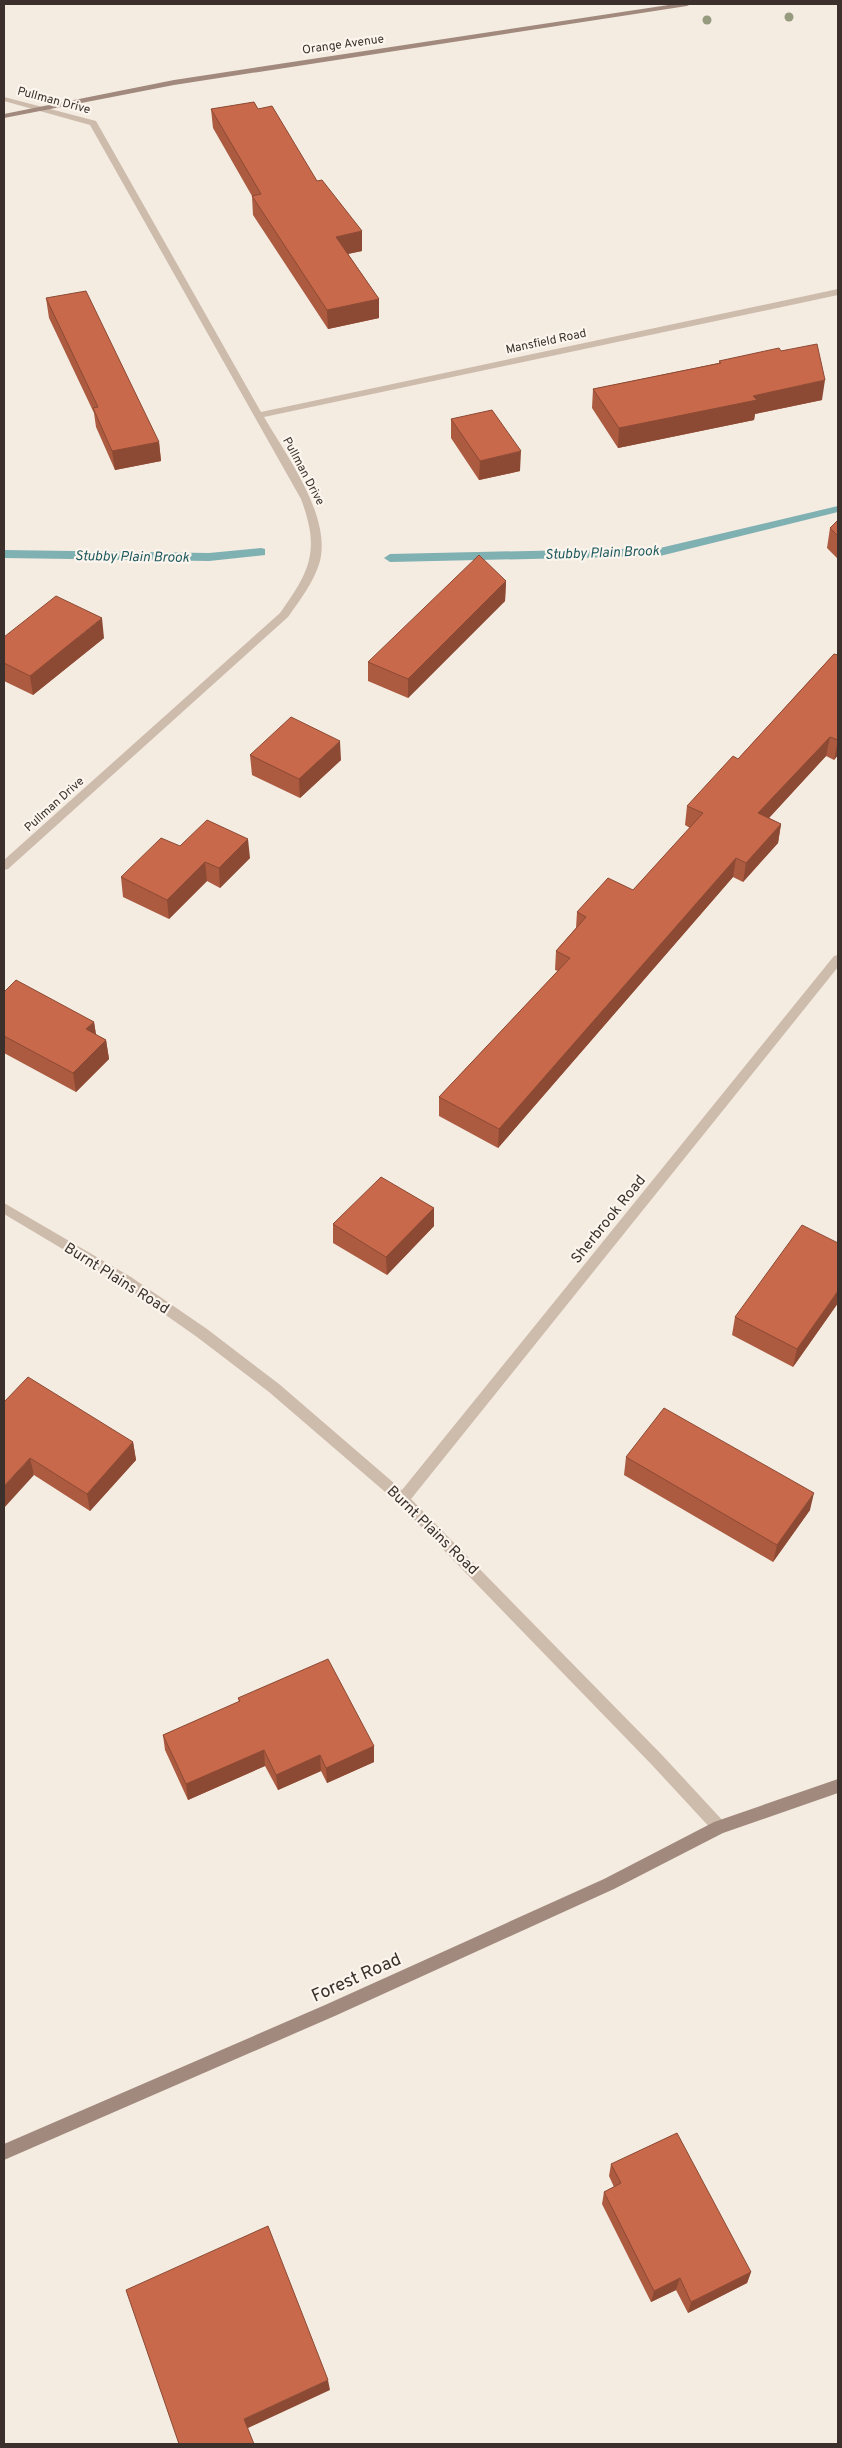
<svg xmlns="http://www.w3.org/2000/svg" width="842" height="2448" font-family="Overpass,sans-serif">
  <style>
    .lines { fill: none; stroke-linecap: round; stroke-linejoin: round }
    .stream { fill: #7fb0b2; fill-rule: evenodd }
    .minor { fill: #cdbbac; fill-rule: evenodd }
    .secondary { fill: #a18a7d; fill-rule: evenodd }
    .tree { fill: #969b7f }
    .wall { fill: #ac5a40 }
    .shaded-wall { fill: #8c4a34 }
    .building { fill: #c8694b; stroke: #8c4a34 }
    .labels { text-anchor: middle; stroke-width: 4.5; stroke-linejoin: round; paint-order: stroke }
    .far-street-label { font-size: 12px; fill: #3b302b; stroke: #fbf5ee }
    .far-water-label { font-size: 14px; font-style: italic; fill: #1f5a5e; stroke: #fbf5ee }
    .street-label { font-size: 15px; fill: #3b302b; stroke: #fbf5ee }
    .near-street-label { font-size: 18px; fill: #3b302b; stroke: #fbf5ee }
  </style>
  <rect width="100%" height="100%" fill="#f4ebe1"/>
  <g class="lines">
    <!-- stream -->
    <path class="stream" d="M 838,506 L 838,512 L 660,556 L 390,562 L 384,558 L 390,554 L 660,548 Z
      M 261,548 L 265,549 L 265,555 L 209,561 L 4,558 L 4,550 L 209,553 Z"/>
    <!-- minor -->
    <path class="minor" d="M 4,97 L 96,121 L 261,412 L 838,289 L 838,295 L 264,417 C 286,455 331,515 320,561 C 314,582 300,600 288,617 L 8,869 L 4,870 L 4,860 L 280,613 C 311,570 320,550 301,499 L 90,125 L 4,101 Z
      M 838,955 L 838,967 L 411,1499 L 662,1755 L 724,1822 L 726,1827 L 724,1832 L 719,1834 L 714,1832 L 652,1765 L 398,1503 L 269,1392 L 197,1337 L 123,1285 L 4,1214 L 4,1203 L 131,1277 L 207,1329 L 279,1384 L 402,1490 L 834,956 Z"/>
    <!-- secondary -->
    <path class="secondary" d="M 675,4 L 691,4 L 687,6 L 174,85 L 4,118 L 4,114 L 174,80 Z
      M 838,1779 L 838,1793 L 723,1833 L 614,1889 L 337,2015 L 4,2160 L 4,2144 L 325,2005 L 604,1879 L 714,1822 Z"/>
  </g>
  <!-- trees -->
  <g class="tree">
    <circle cx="789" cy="17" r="4.5"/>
    <circle cx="707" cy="20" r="4.5"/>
  </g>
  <!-- wall -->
  <path class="wall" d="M 211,109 L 258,109 L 317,181 L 362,231 L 362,251 L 348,254 L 379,299 L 379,318 L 328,329 L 253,215 L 252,196 L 213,128 Z
    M 46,298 L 159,442 L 161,461 L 115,470 L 96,427 L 94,413 L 49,318 Z
    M 719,361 L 822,400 L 755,414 L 754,420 L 618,448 L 592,408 L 593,389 L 719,363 Z
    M 451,419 L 520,471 L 479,480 L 451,438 Z
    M 838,520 L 838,559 L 827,548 L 830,528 Z
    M 506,581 L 505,601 L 408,698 L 368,681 L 368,662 Z
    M 4,637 L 104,638 L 33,695 L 4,681 Z
    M 834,654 L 838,755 L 834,760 L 826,756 L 769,818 L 781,824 L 778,843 L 743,882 L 733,877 L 498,1148 L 439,1116 L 439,1097 L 558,971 L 555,970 L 556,951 L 576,928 L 577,912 L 633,890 L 690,828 L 685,825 L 687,806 L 738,759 Z
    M 250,755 L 341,760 L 300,798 L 252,775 Z
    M 180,846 L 250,858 L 220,888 L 207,881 L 169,919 L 123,897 L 121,877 Z
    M 4,992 L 94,1022 L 96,1035 L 106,1040 L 109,1059 L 76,1092 L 4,1053 Z
    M 434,1208 L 434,1226 L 387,1275 L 333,1243 L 333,1224 Z
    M 838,1243 L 838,1303 L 793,1367 L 732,1335 L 735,1317 Z
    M 4,1402 L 133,1442 L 136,1460 L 90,1511 L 34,1475 Z
    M 626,1457 L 810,1510 L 773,1562 L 624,1475 Z
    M 238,1698 L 374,1746 L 374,1762 L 327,1783 L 321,1771 L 278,1790 L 265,1766 L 188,1800 L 165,1750 L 163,1735 L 239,1702 Z
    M 611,2164 L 751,2272 L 747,2283 L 688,2313 L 676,2290 L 651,2302 L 602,2204 L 604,2192 L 614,2187 L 609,2176 Z"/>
  <!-- shaded-wall -->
  <path class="shaded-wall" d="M 362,231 L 362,251 L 337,256 L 336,237 Z
    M 379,299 L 379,318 L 328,329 L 327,310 Z
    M 825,380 L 822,400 L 755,414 L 754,420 L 618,448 L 619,428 L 753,396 Z
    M 159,442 L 161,461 L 115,470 L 112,451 Z
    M 521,451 L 520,471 L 479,480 L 480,461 Z
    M 506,581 L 505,601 L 408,698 L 408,679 Z
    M 102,618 L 104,638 L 33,695 L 30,676 Z
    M 830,737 L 826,756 L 755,833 L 758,813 Z
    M 838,740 L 838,755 L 834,760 Z
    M 340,741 L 341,760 L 300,798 L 299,779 Z
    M 781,824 L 778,843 L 743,882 L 746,863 Z
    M 248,839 L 250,858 L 220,888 L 219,868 Z
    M 736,858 L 733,877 L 498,1148 L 499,1129 Z
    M 205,862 L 207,881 L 169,919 L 167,900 Z
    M 94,1022 L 97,1041 L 86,1029 Z
    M 106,1040 L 109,1059 L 76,1092 L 73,1073 Z
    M 434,1208 L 434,1226 L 387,1275 L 386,1257 Z
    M 838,1291 L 838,1303 L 793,1367 L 797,1349 Z
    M 133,1442 L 136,1460 L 90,1511 L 87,1494 Z
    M 30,1458 L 34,1475 L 4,1508 L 4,1486 Z
    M 814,1493 L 810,1510 L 773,1562 L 777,1545 Z
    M 374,1746 L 374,1762 L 327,1783 L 326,1768 Z
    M 264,1750 L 265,1766 L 188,1800 L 186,1784 Z
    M 320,1755 L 321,1771 L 278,1790 L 276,1775 Z
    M 751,2272 L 747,2283 L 688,2313 L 691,2302 Z
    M 680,2278 L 676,2290 L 651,2302 L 654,2291 Z
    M 328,2380 L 330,2390 L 246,2429 L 244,2419 Z"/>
  <!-- building -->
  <path class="building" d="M 254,102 L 258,109 L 272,106 L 317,181 L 322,180 L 362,231 L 336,237 L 379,299 L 327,310 L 252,196 L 261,194 L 211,109 Z
    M 86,291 L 159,442 L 112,451 L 93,408 L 98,407 L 46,298 Z
    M 817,344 L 825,380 L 753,396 L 757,400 L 619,428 L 593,389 L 721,363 L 719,361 L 779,348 L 781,351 Z
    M 492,410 L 521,451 L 480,461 L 451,419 Z
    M 838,520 L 838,536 L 830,528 Z
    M 479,555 L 506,581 L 408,679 L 368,662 Z
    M 56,596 L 102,618 L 30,676 L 4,663 L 4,637 Z
    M 834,654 L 838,655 L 838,740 L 830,737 L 758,813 L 781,824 L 746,863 L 736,858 L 499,1129 L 439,1097 L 570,958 L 556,951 L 586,917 L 577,912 L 608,878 L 633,890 L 703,813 L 687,806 L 733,756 L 738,759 Z
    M 291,717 L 340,741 L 299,779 L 250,755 Z
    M 207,820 L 248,839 L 219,868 L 205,862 L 167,900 L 121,877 L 161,838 L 180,846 Z
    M 16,980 L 94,1022 L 86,1029 L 106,1040 L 73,1073 L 4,1036 L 4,992 Z
    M 381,1177 L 434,1208 L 386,1257 L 333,1224 Z
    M 802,1225 L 838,1243 L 838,1291 L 797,1349 L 735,1317 Z
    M 28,1377 L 133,1442 L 87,1494 L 30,1458 L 4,1486 L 4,1402 Z
    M 664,1408 L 814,1493 L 777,1545 L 626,1457 Z
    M 328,1659 L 374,1746 L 326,1768 L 320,1755 L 276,1775 L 264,1750 L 186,1784 L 163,1735 L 240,1701 L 238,1698 Z
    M 677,2133 L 751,2272 L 691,2302 L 680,2278 L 654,2291 L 604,2192 L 621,2183 L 611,2164 Z
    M 268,2226 L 328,2380 L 244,2419 L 254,2444 L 179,2444 L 126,2290 Z"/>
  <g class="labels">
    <!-- far-street labels -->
    <g class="far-street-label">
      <text transform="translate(343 44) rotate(-8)" y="4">Orange Avenue</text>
      <text transform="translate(54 100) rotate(15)" y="4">Pullman Drive</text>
      <text transform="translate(546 341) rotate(-12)" y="4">Mansfield Road</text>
      <text transform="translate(304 471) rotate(62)" y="4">Pullman Drive</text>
      <text transform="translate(54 804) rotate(-42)" y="4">Pullman Drive</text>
    </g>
    <!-- far-water labels -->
    <g class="far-water-label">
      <text transform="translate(602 552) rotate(-2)" y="5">Stubby Plain Brook</text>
      <text transform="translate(132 556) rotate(1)" y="5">Stubby Plain Brook</text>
    </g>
    <!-- street labels -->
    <g class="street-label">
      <text transform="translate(608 1219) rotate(-51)" y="5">Sherbrook Road</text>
      <text transform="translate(117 1278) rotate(32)" y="5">Burnt Plains Road</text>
      <text transform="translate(433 1530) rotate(44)" y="5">Burnt Plains Road</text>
    </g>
    <!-- near-street labels -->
    <g class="near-street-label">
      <text transform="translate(356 1977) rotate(-24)" y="6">Forest Road</text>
    </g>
  </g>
  <!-- border -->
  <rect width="842" height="2448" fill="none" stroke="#3b302b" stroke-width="10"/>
</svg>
